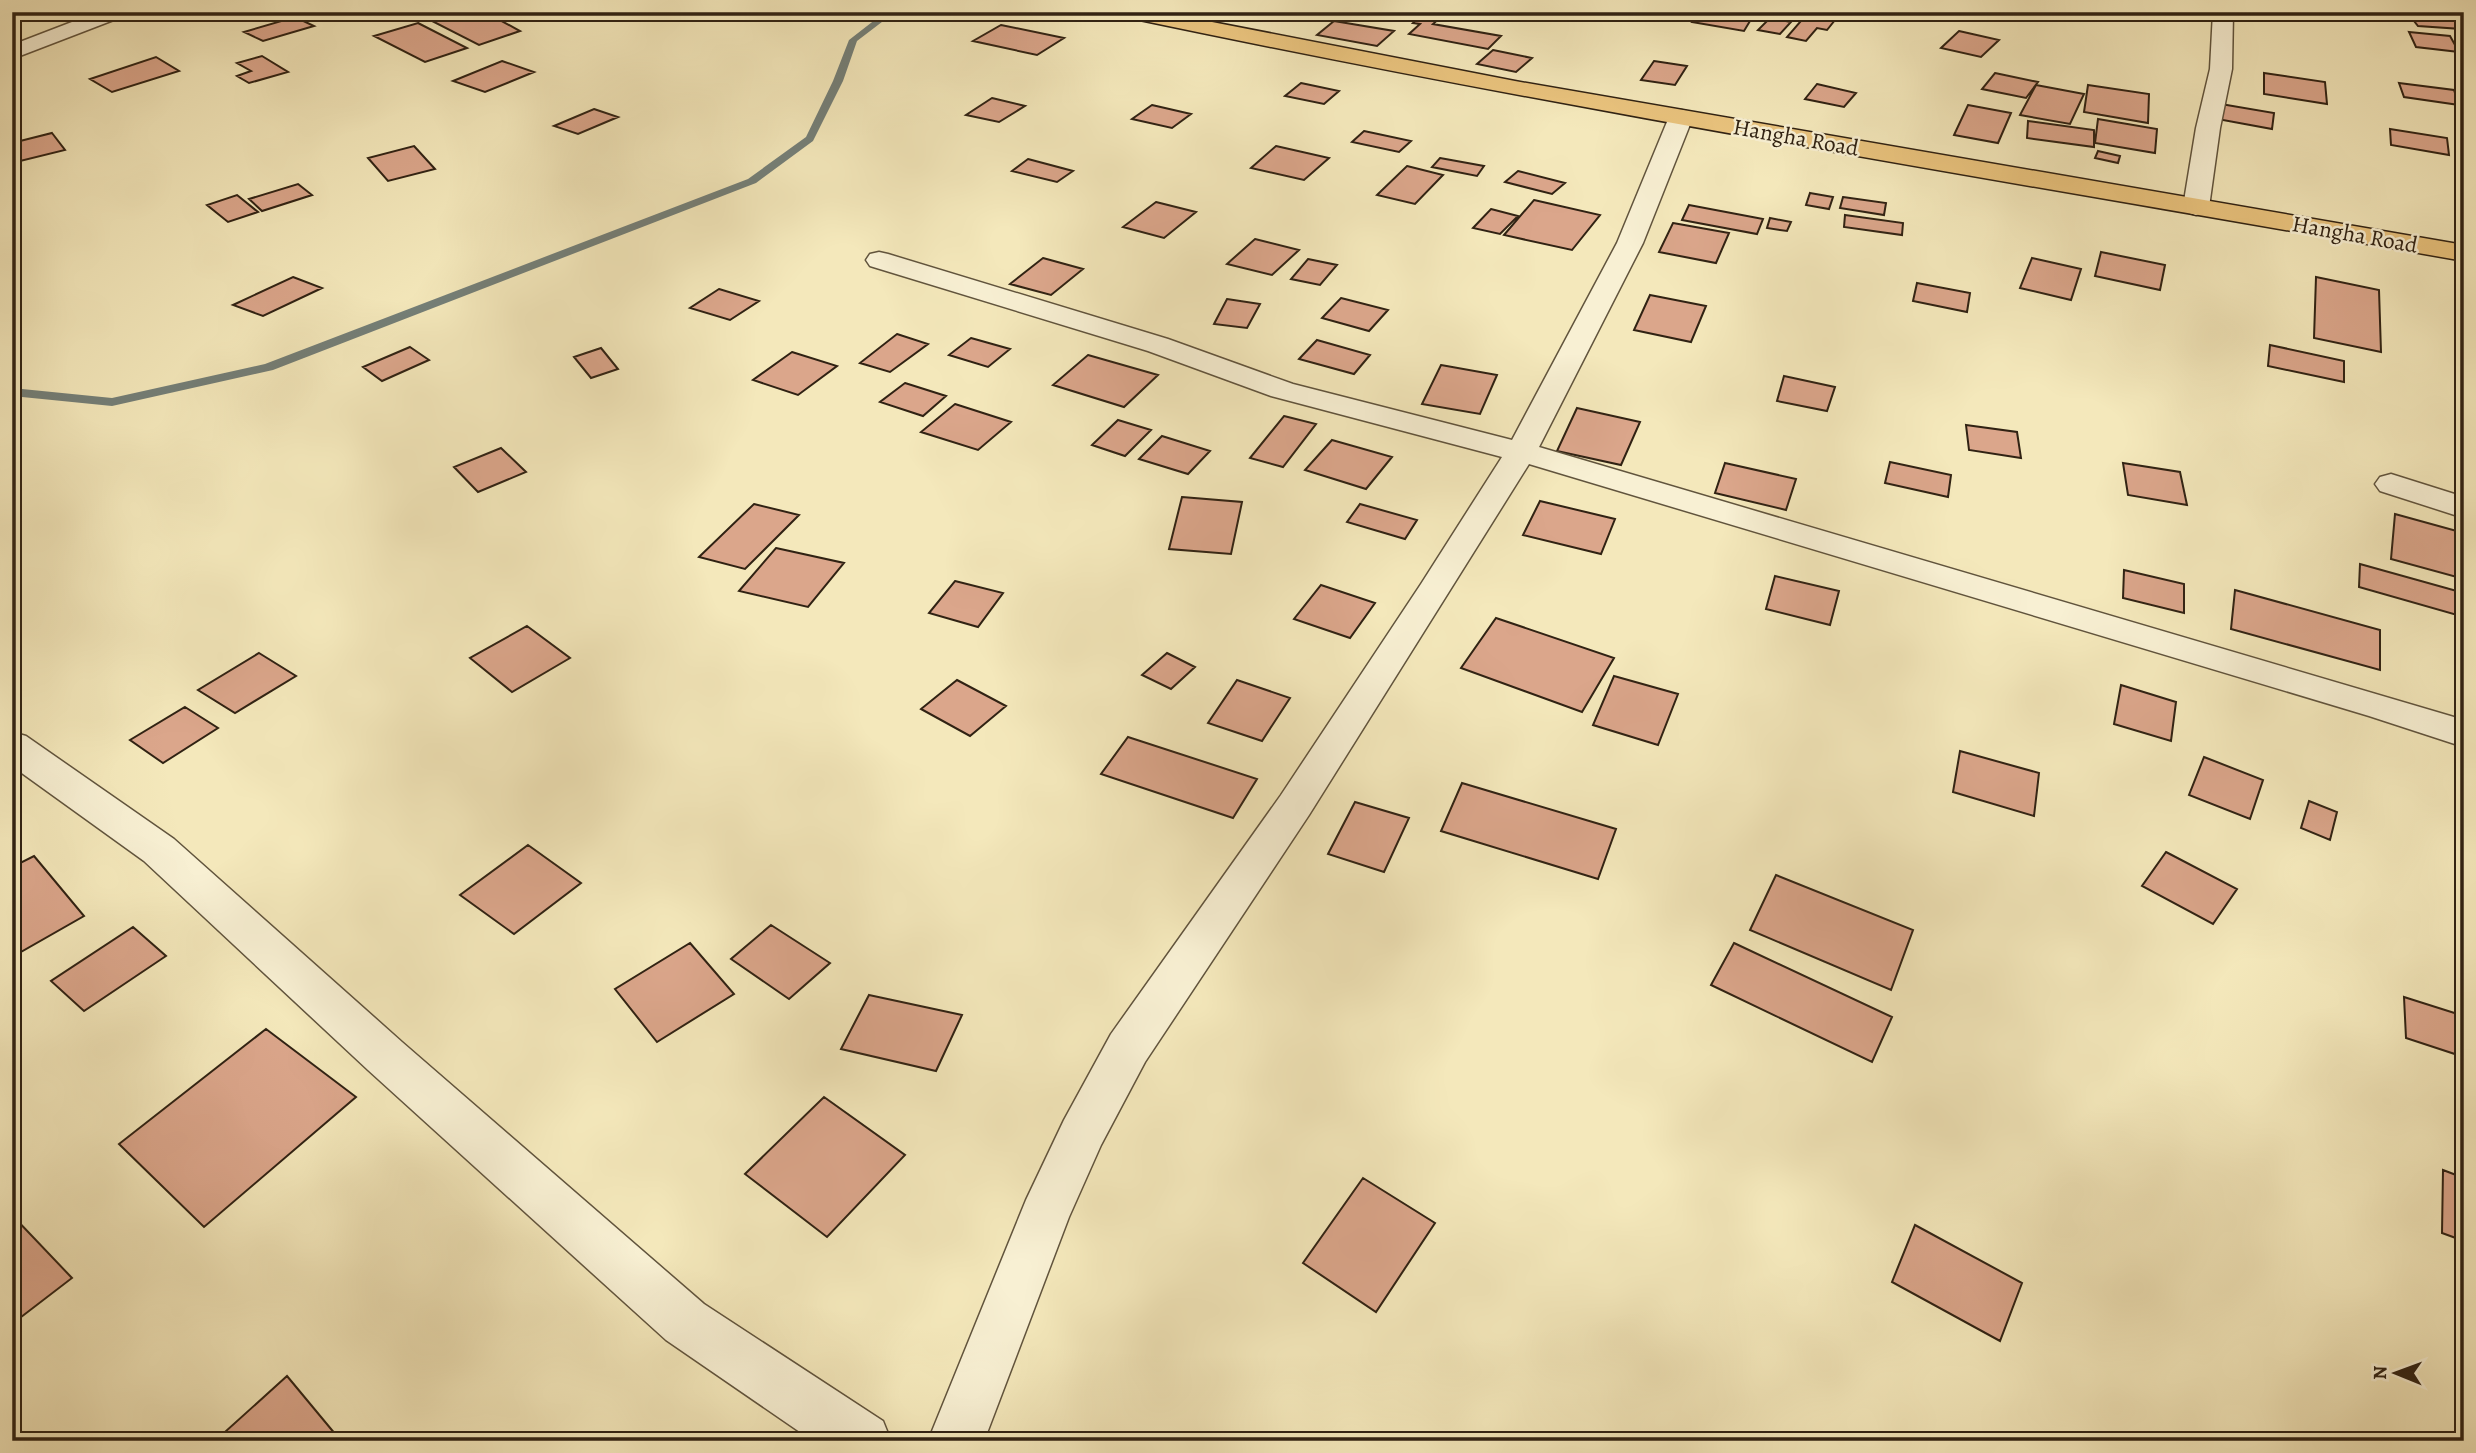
<svg xmlns="http://www.w3.org/2000/svg" width="2476" height="1453" font-family="Alegreya,serif">
  <style>
    .lines { fill: none; stroke-linecap: round; stroke-linejoin: round }
    .stream { fill: #747f78; fill-rule: evenodd }
    .building { fill: #dba68b; stroke: #302213; stroke-width: 2 }
    .minor-casing { stroke: #61543d; stroke-width: 3 }
    .highway-casing { stroke: #302213; stroke-width: 3 }
    .minor { fill: #f8f0d3; fill-rule: evenodd }
    .highway { fill: #eac47e; fill-rule: evenodd }
    .labels { text-anchor: middle; stroke-width: 5; stroke-linejoin: round; paint-order: stroke }
    .far-street-label { font-size: 23px; fill: #302213; stroke: #f8f0d3 }
  </style>
  <rect width="100%" height="100%" fill="#f4e8bb"/>
  <filter id="stains"><feTurbulence type="fractalNoise" baseFrequency=".00286" numOctaves="4"/><feColorMatrix values="0 0 0 0 .2 0 0 0 0 .09 0 0 0 0 .02 0 0 0 .5 -.17"/></filter>
  <radialGradient id="worn" r=".72"><stop offset=".6" stop-color="#630" stop-opacity="0"/><stop offset="1" stop-color="#630" stop-opacity=".3"/></radialGradient>
  <g class="lines">
    <!-- stream -->
    <path class="stream" d="M 885,12 L 895,12 L 857,41 L 843,81 L 813,141 L 756,183 L 273,370 L 112,406 L 12,396 L 12,388 L 112,398 L 265,364 L 748,179 L 806,137 L 833,81 L 849,40 Z"/>
  </g>
  <!-- building -->
  <path class="building" d="M 455,12 L 485,12 L 520,31 L 479,45 L 430,20 Z
    M 1698,12 L 1728,12 L 1753,16 L 1744,31 L 1692,22 Z
    M 2035,12 L 2043,16 L 2010,21 L 1995,13 Z
    M 2407,12 L 2448,14 L 2462,29 L 2418,26 Z
    M 1424,13 L 1442,16 L 1433,24 L 1501,36 L 1488,49 L 1409,34 L 1420,24 L 1413,23 Z
    M 1806,15 L 1835,20 L 1827,30 L 1817,28 L 1806,41 L 1787,37 Z
    M 295,17 L 314,26 L 263,41 L 244,32 Z
    M 1770,18 L 1791,22 L 1780,34 L 1758,30 Z
    M 1334,21 L 1394,31 L 1377,46 L 1317,35 Z
    M 418,23 L 467,48 L 425,62 L 374,36 Z
    M 1001,25 L 1064,38 L 1037,55 L 973,41 Z
    M 1959,31 L 1999,40 L 1981,57 L 1941,48 Z
    M 2409,32 L 2450,36 L 2459,52 L 2416,47 Z
    M 1493,50 L 1532,58 L 1516,72 L 1477,64 Z
    M 262,56 L 288,72 L 249,83 L 237,76 L 251,71 L 237,63 Z
    M 156,57 L 179,71 L 112,92 L 90,79 Z
    M 502,61 L 534,72 L 485,92 L 453,81 Z
    M 1654,61 L 1687,66 L 1675,85 L 1641,80 Z
    M 1995,73 L 2038,82 L 2026,98 L 1982,89 Z
    M 2264,73 L 2325,82 L 2327,104 L 2264,94 Z
    M 1301,83 L 1339,91 L 1324,104 L 1285,96 Z
    M 2399,83 L 2454,90 L 2459,105 L 2404,97 Z
    M 1817,84 L 1856,93 L 1844,107 L 1805,99 Z
    M 2036,85 L 2084,94 L 2070,124 L 2020,115 Z
    M 2088,85 L 2149,94 L 2148,123 L 2084,112 Z
    M 992,98 L 1025,106 L 999,122 L 966,115 Z
    M 2215,103 L 2274,113 L 2272,129 L 2212,118 Z
    M 1152,105 L 1191,114 L 1172,128 L 1132,119 Z
    M 1968,105 L 2011,113 L 1998,143 L 1954,135 Z
    M 594,109 L 618,117 L 578,134 L 554,126 Z
    M 2098,119 L 2157,129 L 2155,153 L 2095,143 Z
    M 2028,121 L 2094,130 L 2094,147 L 2027,138 Z
    M 2390,129 L 2447,138 L 2449,155 L 2391,145 Z
    M 1364,131 L 1411,141 L 1399,152 L 1352,142 Z
    M 52,133 L 65,150 L 12,163 L 12,143 Z
    M 414,146 L 435,169 L 388,181 L 368,158 Z
    M 1276,146 L 1329,158 L 1304,180 L 1251,168 Z
    M 2098,151 L 2120,156 L 2118,163 L 2095,158 Z
    M 1440,158 L 1484,166 L 1477,176 L 1432,167 Z
    M 1028,159 L 1073,171 L 1057,182 L 1012,171 Z
    M 1407,166 L 1443,175 L 1415,204 L 1377,195 Z
    M 1518,171 L 1565,183 L 1552,194 L 1505,182 Z
    M 298,184 L 312,195 L 262,211 L 249,199 Z
    M 1810,193 L 1833,197 L 1829,209 L 1806,205 Z
    M 237,195 L 258,212 L 228,222 L 207,205 Z
    M 1843,197 L 1886,203 L 1884,215 L 1840,208 Z
    M 1534,200 L 1600,215 L 1572,250 L 1504,235 Z
    M 1156,202 L 1196,212 L 1164,238 L 1123,227 Z
    M 1689,205 L 1763,219 L 1757,234 L 1682,220 Z
    M 1491,209 L 1518,216 L 1500,234 L 1473,228 Z
    M 1845,215 L 1903,223 L 1902,235 L 1844,227 Z
    M 1770,218 L 1791,222 L 1787,231 L 1767,228 Z
    M 1673,223 L 1729,233 L 1716,263 L 1659,252 Z
    M 1255,239 L 1299,250 L 1272,275 L 1227,264 Z
    M 2101,252 L 2165,265 L 2160,290 L 2095,276 Z
    M 1043,258 L 1083,269 L 1051,295 L 1010,284 Z
    M 2032,258 L 2081,269 L 2071,300 L 2020,288 Z
    M 1308,259 L 1337,265 L 1320,285 L 1291,279 Z
    M 293,277 L 322,288 L 263,316 L 233,305 Z
    M 2316,277 L 2379,290 L 2381,352 L 2314,338 Z
    M 1917,283 L 1970,293 L 1967,312 L 1913,301 Z
    M 719,289 L 759,301 L 730,320 L 690,308 Z
    M 1650,295 L 1706,306 L 1691,342 L 1634,330 Z
    M 1341,298 L 1388,310 L 1369,331 L 1322,318 Z
    M 1227,299 L 1260,304 L 1247,328 L 1214,324 Z
    M 897,334 L 928,344 L 890,372 L 860,363 Z
    M 971,338 L 1010,349 L 988,367 L 949,355 Z
    M 1317,340 L 1370,355 L 1354,374 L 1299,359 Z
    M 2270,345 L 2344,361 L 2344,382 L 2268,366 Z
    M 410,347 L 429,360 L 382,381 L 363,367 Z
    M 601,348 L 618,369 L 591,378 L 574,357 Z
    M 792,352 L 837,366 L 798,395 L 753,380 Z
    M 1088,355 L 1158,375 L 1124,407 L 1053,385 Z
    M 1441,365 L 1497,375 L 1480,414 L 1422,404 Z
    M 1784,376 L 1835,387 L 1827,411 L 1777,401 Z
    M 905,383 L 946,396 L 923,416 L 880,402 Z
    M 955,404 L 1011,422 L 978,450 L 921,432 Z
    M 1577,408 L 1640,422 L 1621,465 L 1557,451 Z
    M 1284,416 L 1316,424 L 1283,467 L 1250,458 Z
    M 1118,420 L 1151,430 L 1125,456 L 1092,445 Z
    M 1966,425 L 2017,432 L 2021,458 L 1969,450 Z
    M 1162,436 L 1210,451 L 1188,474 L 1139,459 Z
    M 1332,440 L 1392,457 L 1366,489 L 1305,470 Z
    M 501,448 L 526,472 L 478,492 L 454,467 Z
    M 1890,462 L 1951,475 L 1948,497 L 1885,483 Z
    M 1725,463 L 1796,479 L 1786,510 L 1715,493 Z
    M 2123,463 L 2180,472 L 2187,505 L 2128,495 Z
    M 1182,497 L 1242,502 L 1231,554 L 1169,549 Z
    M 1540,501 L 1615,519 L 1601,554 L 1523,535 Z
    M 754,504 L 799,515 L 745,569 L 699,557 Z
    M 1360,504 L 1417,520 L 1405,539 L 1347,522 Z
    M 2395,514 L 2464,533 L 2464,579 L 2391,559 Z
    M 776,548 L 844,563 L 808,607 L 739,591 Z
    M 2360,564 L 2464,593 L 2464,617 L 2359,587 Z
    M 2124,570 L 2184,584 L 2184,613 L 2123,598 Z
    M 1775,576 L 1839,591 L 1830,625 L 1766,609 Z
    M 955,581 L 1003,593 L 978,627 L 929,613 Z
    M 1321,585 L 1375,603 L 1350,638 L 1294,619 Z
    M 2235,590 L 2380,630 L 2380,670 L 2231,629 Z
    M 1496,618 L 1614,658 L 1582,712 L 1461,668 Z
    M 527,626 L 570,658 L 512,692 L 470,658 Z
    M 259,653 L 296,676 L 235,713 L 198,690 Z
    M 1167,653 L 1195,667 L 1171,689 L 1142,675 Z
    M 1614,676 L 1678,694 L 1658,745 L 1593,725 Z
    M 957,680 L 1006,706 L 970,736 L 921,709 Z
    M 1237,680 L 1290,698 L 1262,741 L 1208,723 Z
    M 2121,685 L 2176,702 L 2171,741 L 2114,724 Z
    M 185,707 L 218,728 L 163,763 L 130,740 Z
    M 1128,737 L 1257,779 L 1233,818 L 1101,774 Z
    M 1960,751 L 2039,773 L 2034,816 L 1953,792 Z
    M 2204,757 L 2263,780 L 2250,819 L 2189,795 Z
    M 1462,783 L 1616,829 L 1598,879 L 1441,831 Z
    M 2309,801 L 2337,812 L 2330,840 L 2301,828 Z
    M 1355,802 L 1409,818 L 1384,872 L 1328,854 Z
    M 528,845 L 581,883 L 514,934 L 460,895 Z
    M 2166,852 L 2237,889 L 2213,924 L 2142,886 Z
    M 34,856 L 84,916 L 12,957 L 12,867 Z
    M 1776,875 L 1913,930 L 1891,990 L 1750,930 Z
    M 771,925 L 830,963 L 789,999 L 731,959 Z
    M 133,927 L 166,956 L 84,1011 L 51,981 Z
    M 690,943 L 734,994 L 657,1042 L 615,989 Z
    M 1734,943 L 1892,1017 L 1872,1062 L 1711,985 Z
    M 869,995 L 962,1015 L 936,1071 L 841,1049 Z
    M 2404,997 L 2464,1016 L 2464,1057 L 2406,1038 Z
    M 266,1029 L 356,1097 L 204,1227 L 119,1144 Z
    M 824,1097 L 905,1155 L 827,1237 L 745,1174 Z
    M 2443,1170 L 2464,1178 L 2464,1241 L 2442,1233 Z
    M 1363,1178 L 1435,1223 L 1376,1312 L 1303,1263 Z
    M 12,1215 L 72,1278 L 12,1324 Z
    M 1915,1225 L 2022,1283 L 2000,1341 L 1892,1282 Z
    M 287,1376 L 336,1435 L 330,1441 L 215,1441 Z"/>
  <g class="lines">
    <!-- minor casing -->
    <g class="minor-casing">
      <path id="minor" d="M 98,12 L 127,12 L 124,16 L 12,59 L 12,45 Z
        M 2213,12 L 2233,12 L 2232,69 L 2220,128 L 2209,207 L 2205,212 L 2196,215 L 2187,212 L 2183,207 L 2196,128 L 2210,69 Z
        M 1681,110 L 1689,112 L 1693,117 L 1643,243 L 1539,447 L 2464,720 L 2464,747 L 2369,716 L 1529,464 L 1309,815 L 1145,1062 L 1101,1145 L 1069,1217 L 984,1441 L 928,1441 L 1026,1200 L 1064,1120 L 1111,1034 L 1281,795 L 1421,584 L 1502,457 L 1271,396 L 1148,351 L 870,266 L 866,260 L 870,254 L 879,252 L 888,254 L 1168,339 L 1293,384 L 1512,440 L 1617,243 L 1669,117 L 1673,112 Z
        M 2391,474 L 2464,497 L 2464,518 L 2380,491 L 2375,484 L 2380,477 Z
        M 12,732 L 26,736 L 174,839 L 402,1042 L 704,1304 L 883,1421 L 891,1441 L 813,1441 L 666,1340 L 368,1070 L 144,861 L 12,766 Z"/>
    </g>
    <!-- highway casing -->
    <g class="highway-casing">
      <path id="highway" d="M 1120,12 L 1161,12 L 1515,81 L 2464,245 L 2464,261 C 2019,183 1572,111 1130,18 Z"/>
    </g>
    <!-- minor -->
    <use href="#minor" class="minor"/>
    <!-- highway -->
    <use href="#highway" class="highway"/>
  </g>
  <g class="labels">
    <!-- far-street labels -->
    <g class="far-street-label">
      <text transform="translate(1796 137) rotate(10)" y="8">Hangha Road</text>
      <text transform="translate(2355 234) rotate(10)" y="8">Hangha Road</text>
    </g>
  </g>
  <!-- margin -->
  <rect width="2476" height="1453" fill="none" stroke="#f4e8bb" stroke-width="42"/>
  <rect x="14" y="14" width="2448" height="1425" fill="none" stroke="#302213" stroke-width="3.5"/>
  <rect x="21" y="21" width="2434" height="1411" fill="none" stroke="#302213" stroke-width="2"/>
  <!-- north arrow -->
  <g transform="translate(2396 1373) rotate(271)" stroke="#f8f0d3" stroke-width="5" paint-order="stroke">
  <path d="M0-5L12 26L0 18L-12 26Z" fill="#302213"/>
  <text y="-10" font-size="19" font-weight="bold" text-anchor="middle" fill="#302213">N</text>
  </g>
  <rect width="100%" height="100%" filter="url(#stains)"/>
  <rect width="100%" height="100%" fill="url(#worn)"/>
</svg>
